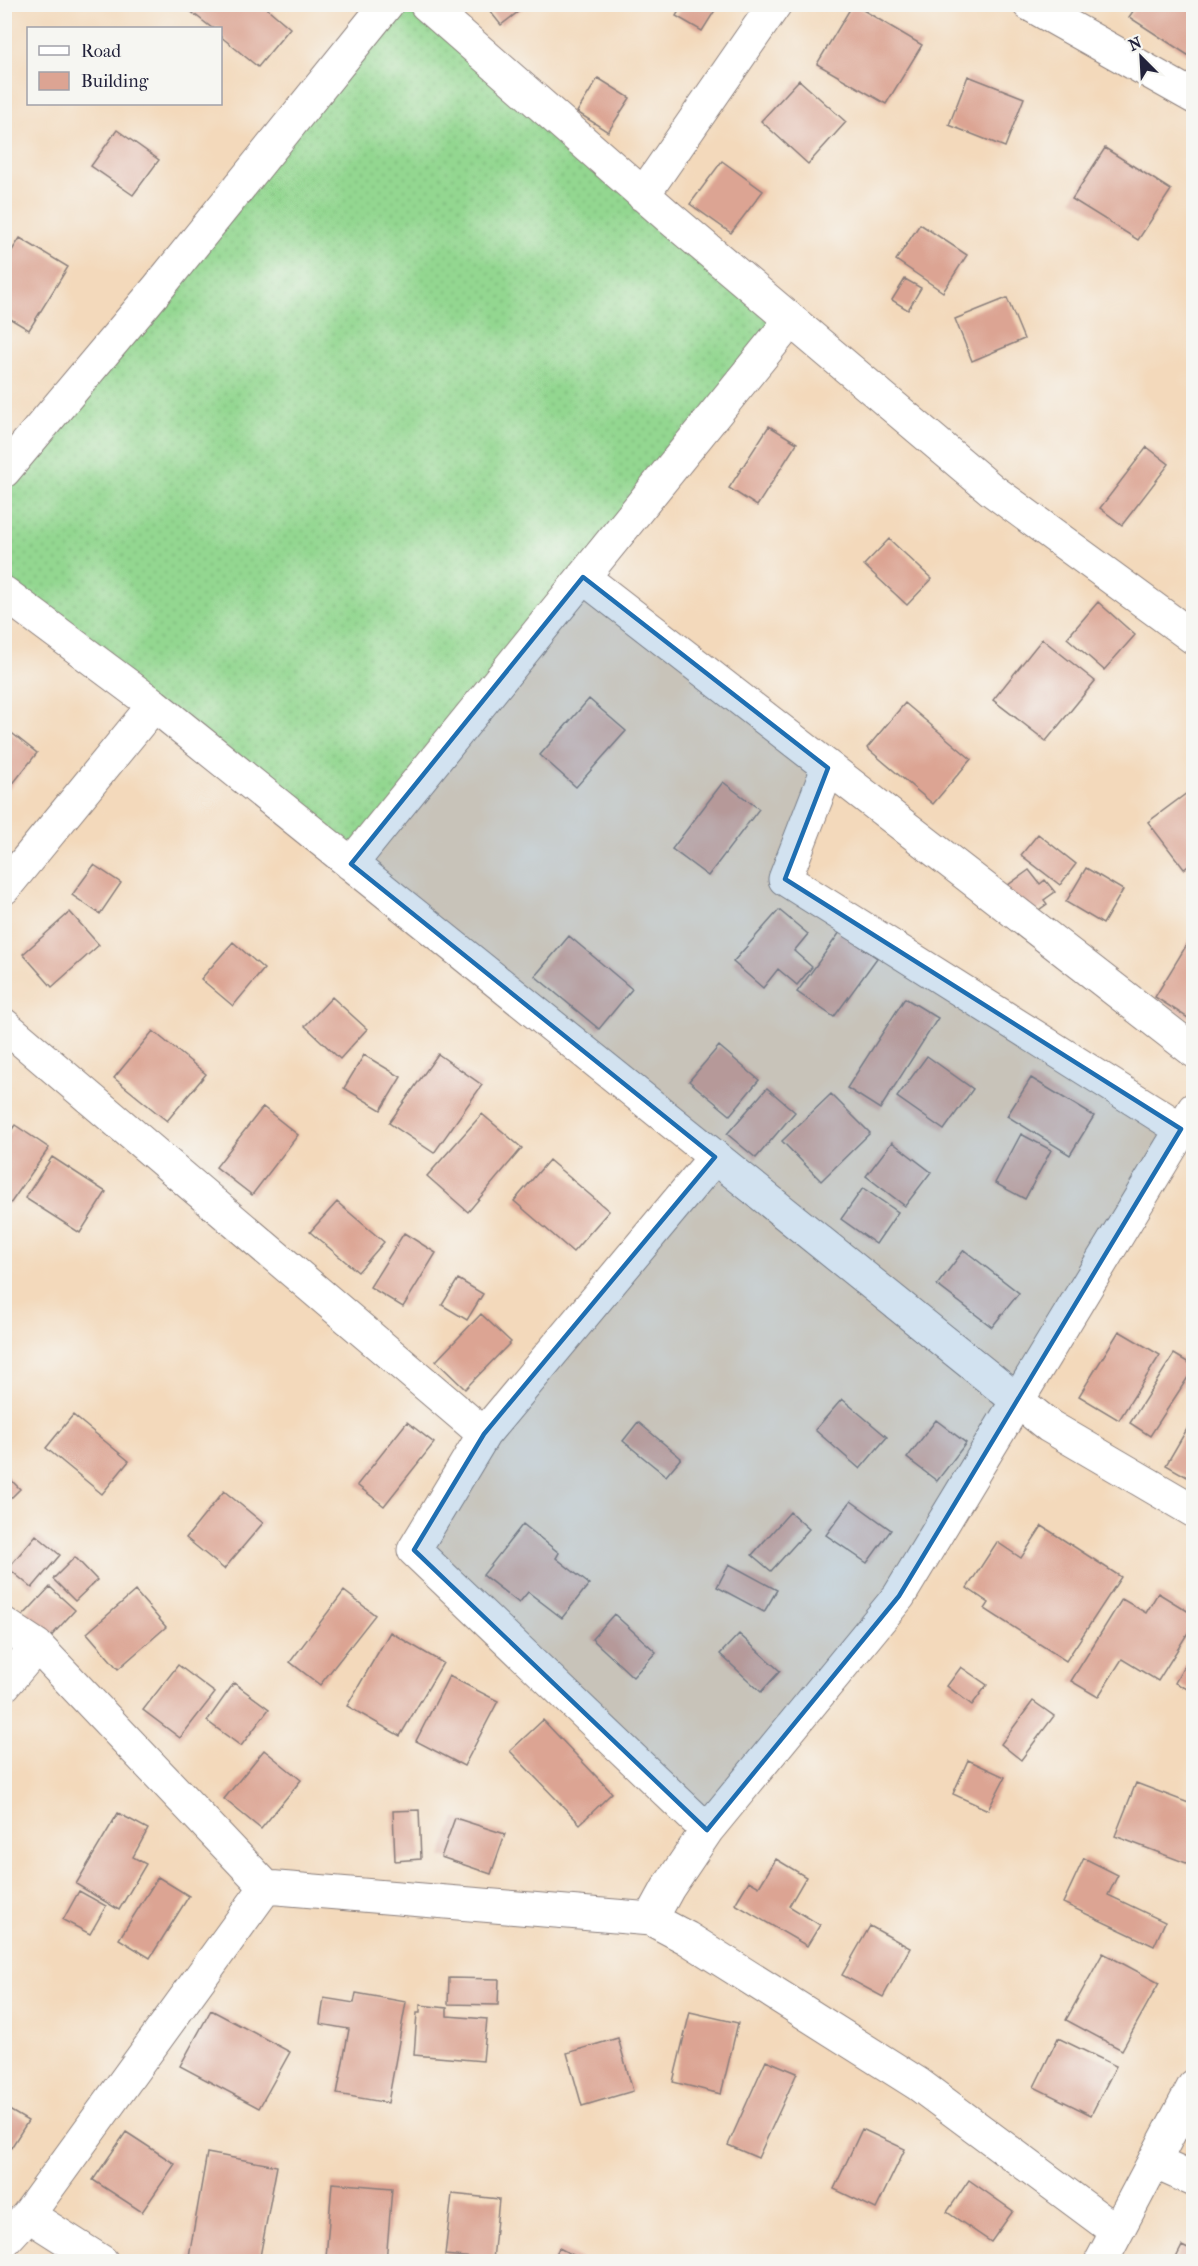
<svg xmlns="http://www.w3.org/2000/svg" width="1198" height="2266" font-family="'IM FELL French Canon',serif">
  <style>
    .grass { fill: url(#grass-dots); stroke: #5a7c66; stroke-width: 1.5 }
    .building { fill: #dca493 }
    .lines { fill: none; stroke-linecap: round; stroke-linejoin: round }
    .minor-casing { stroke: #8a7e7b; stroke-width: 35 }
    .minor { stroke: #fff; stroke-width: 33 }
    .marked { fill: #1f6fb2; fill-opacity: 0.2; stroke: #1f6fb2; stroke-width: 4.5; stroke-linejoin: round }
  </style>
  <defs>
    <pattern id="grass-dots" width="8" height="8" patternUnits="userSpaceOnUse" patternTransform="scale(1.5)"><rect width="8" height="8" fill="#93d790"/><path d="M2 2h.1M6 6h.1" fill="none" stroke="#7eb87d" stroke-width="1.8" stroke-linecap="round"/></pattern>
  </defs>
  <rect width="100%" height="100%" fill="#f6f6f2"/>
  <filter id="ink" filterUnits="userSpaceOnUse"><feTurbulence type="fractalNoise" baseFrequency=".0167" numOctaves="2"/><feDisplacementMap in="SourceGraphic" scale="12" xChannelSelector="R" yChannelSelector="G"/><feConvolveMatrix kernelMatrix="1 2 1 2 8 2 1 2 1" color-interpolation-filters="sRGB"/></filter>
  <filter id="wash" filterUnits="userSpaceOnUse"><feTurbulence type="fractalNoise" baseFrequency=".008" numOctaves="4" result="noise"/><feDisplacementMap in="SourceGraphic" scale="24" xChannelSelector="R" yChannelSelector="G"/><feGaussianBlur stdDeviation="1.35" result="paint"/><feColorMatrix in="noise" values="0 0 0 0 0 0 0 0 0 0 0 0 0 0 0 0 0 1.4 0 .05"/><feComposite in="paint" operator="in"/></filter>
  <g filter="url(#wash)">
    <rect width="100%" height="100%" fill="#f3d9bb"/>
    <!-- grass -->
    <path class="grass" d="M 387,5 L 426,5 L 791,320 L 351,864 L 5,595 L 4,469 Z"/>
    <g id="blocks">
      <!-- building -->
      <path class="building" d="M 193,4 L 262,4 L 290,28 L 258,67 L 220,36 L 220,28 L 212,28 L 189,10 Z
        M 683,4 L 719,4 L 702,31 L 676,16 Z
        M 853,4 L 922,45 L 886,104 L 817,64 Z
        M 1138,4 L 1194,4 L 1194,59 L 1129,17 Z
        M 485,5 L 527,5 L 501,25 Z
        M 968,76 L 1024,98 L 1005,147 L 949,125 Z
        M 598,78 L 630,98 L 608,132 L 577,112 Z
        M 799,80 L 846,122 L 808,164 L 761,121 Z
        M 117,130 L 159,160 L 133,195 L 91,166 Z
        M 1105,148 L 1171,190 L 1138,240 L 1072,199 Z
        M 722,161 L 763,191 L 731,233 L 690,204 Z
        M 920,224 L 967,255 L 943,292 L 896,260 Z
        M 20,238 L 68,267 L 29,330 L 4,315 L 4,263 Z
        M 905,279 L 921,288 L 908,310 L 892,300 Z
        M 1007,298 L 1024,339 L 972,361 L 955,319 Z
        M 769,426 L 797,443 L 757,506 L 729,488 Z
        M 1147,447 L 1169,464 L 1122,525 L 1100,508 Z
        M 889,539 L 932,579 L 907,605 L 864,565 Z
        M 1098,602 L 1135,635 L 1104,670 L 1067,638 Z
        M 1042,639 L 1095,681 L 1046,741 L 993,700 Z
        M 589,699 L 626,731 L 576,787 L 540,755 Z
        M 905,703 L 971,759 L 933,804 L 867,748 Z
        M 4,727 L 37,753 L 8,790 L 4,787 Z
        M 723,782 L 759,809 L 708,876 L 672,849 Z
        M 1191,790 L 1194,794 L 1194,862 L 1184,869 L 1148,822 Z
        M 1038,834 L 1076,864 L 1060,885 L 1021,855 Z
        M 94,865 L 121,883 L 100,914 L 72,895 Z
        M 1086,868 L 1123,890 L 1103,924 L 1066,902 Z
        M 1029,870 L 1040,884 L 1045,880 L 1055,892 L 1044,900 L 1047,904 L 1029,917 L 1004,888 Z
        M 779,910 L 808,934 L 794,951 L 812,967 L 797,985 L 778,969 L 763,988 L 733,962 Z
        M 70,912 L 99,945 L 52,987 L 23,954 Z
        M 840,932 L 877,958 L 834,1017 L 797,992 Z
        M 569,936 L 632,989 L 599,1029 L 535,976 Z
        M 1192,936 L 1194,1009 L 1188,1018 L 1155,997 Z
        M 233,942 L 264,969 L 233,1006 L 201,979 Z
        M 332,997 L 367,1029 L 340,1059 L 305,1026 Z
        M 905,998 L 938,1018 L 880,1109 L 847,1088 Z
        M 153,1031 L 206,1074 L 167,1121 L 114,1078 Z
        M 719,1046 L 759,1080 L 730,1115 L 689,1081 Z
        M 438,1054 L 482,1085 L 434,1153 L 389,1123 Z
        M 364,1055 L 401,1077 L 381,1110 L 344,1088 Z
        M 927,1056 L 973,1089 L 944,1130 L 897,1097 Z
        M 1031,1078 L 1094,1116 L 1070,1155 L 1007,1116 Z
        M 767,1088 L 795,1112 L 756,1158 L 727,1134 Z
        M 831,1094 L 870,1133 L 821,1181 L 782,1141 Z
        M 263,1107 L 298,1135 L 252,1195 L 216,1167 Z
        M 482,1114 L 522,1148 L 468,1212 L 427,1176 Z
        M 15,1125 L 49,1148 L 10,1204 L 4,1201 L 4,1141 Z
        M 1021,1134 L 1051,1150 L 1025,1199 L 995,1183 Z
        M 892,1142 L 931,1172 L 905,1206 L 866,1176 Z
        M 52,1157 L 106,1192 L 80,1233 L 25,1198 Z
        M 549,1160 L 609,1211 L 573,1252 L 514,1201 Z
        M 863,1188 L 898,1212 L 876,1244 L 841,1219 Z
        M 337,1202 L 384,1242 L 358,1272 L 310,1232 Z
        M 404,1233 L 436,1253 L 403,1307 L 370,1287 Z
        M 964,1250 L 1019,1293 L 992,1327 L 937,1285 Z
        M 458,1279 L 483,1294 L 467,1320 L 442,1305 Z
        M 481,1314 L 511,1342 L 465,1389 L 436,1361 Z
        M 1119,1331 L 1160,1355 L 1119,1420 L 1079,1396 Z
        M 1174,1354 L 1194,1366 L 1194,1368 L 1150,1436 L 1130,1423 Z
        M 842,1399 L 887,1437 L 860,1469 L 815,1430 Z
        M 73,1415 L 129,1461 L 102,1494 L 46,1448 Z
        M 1194,1417 L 1194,1481 L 1166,1465 Z
        M 936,1420 L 966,1443 L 937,1481 L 907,1458 Z
        M 407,1422 L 434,1443 L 384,1506 L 357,1485 Z
        M 638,1422 L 681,1458 L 666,1476 L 623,1441 Z
        M 4,1473 L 20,1489 L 4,1505 Z
        M 224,1491 L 263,1523 L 224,1569 L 186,1538 Z
        M 851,1501 L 891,1530 L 867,1563 L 826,1535 Z
        M 790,1512 L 809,1529 L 771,1571 L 752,1555 Z
        M 523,1524 L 559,1553 L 556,1558 L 589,1584 L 562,1618 L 528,1592 L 519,1603 L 483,1575 Z
        M 1042,1526 L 1121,1577 L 1066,1661 L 985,1609 L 989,1603 L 967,1588 L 997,1542 L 1021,1558 Z
        M 36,1535 L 60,1555 L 32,1588 L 8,1568 Z
        M 75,1557 L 97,1580 L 75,1601 L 53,1579 Z
        M 729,1564 L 777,1590 L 764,1612 L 717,1587 Z
        M 50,1587 L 75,1610 L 45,1643 L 19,1620 Z
        M 135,1591 L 166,1627 L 118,1669 L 87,1633 Z
        M 344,1591 L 375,1615 L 320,1685 L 290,1662 Z
        M 1158,1593 L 1194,1615 L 1194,1623 L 1158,1681 L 1122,1659 L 1098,1697 L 1071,1681 L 1122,1599 L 1146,1613 Z
        M 614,1614 L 656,1652 L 633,1677 L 592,1639 Z
        M 390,1632 L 443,1663 L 400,1736 L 347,1706 Z
        M 739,1634 L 780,1671 L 761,1692 L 720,1654 Z
        M 1194,1648 L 1194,1692 L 1175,1683 Z
        M 178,1665 L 215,1693 L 180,1738 L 143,1710 Z
        M 961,1667 L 987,1685 L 972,1705 L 947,1686 Z
        M 449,1676 L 498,1701 L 464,1766 L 416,1741 Z
        M 234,1683 L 269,1709 L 241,1746 L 207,1721 Z
        M 1033,1701 L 1054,1716 L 1021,1760 L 1001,1744 Z
        M 543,1720 L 612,1793 L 580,1824 L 510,1751 Z
        M 264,1750 L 301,1780 L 261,1829 L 224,1799 Z
        M 968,1760 L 1005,1777 L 988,1810 L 953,1794 Z
        M 1136,1783 L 1194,1805 L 1194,1866 L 1115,1836 Z
        M 419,1810 L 421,1859 L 395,1861 L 393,1811 Z
        M 118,1813 L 148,1829 L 133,1857 L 146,1864 L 119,1910 L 76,1884 Z
        M 455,1818 L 505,1834 L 491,1874 L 441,1857 Z
        M 1084,1858 L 1118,1875 L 1108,1895 L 1165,1922 L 1154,1946 L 1063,1903 Z
        M 776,1859 L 806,1877 L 789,1906 L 820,1925 L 807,1946 L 735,1904 L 749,1881 L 759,1887 Z
        M 158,1877 L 189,1896 L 150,1958 L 119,1939 Z
        M 79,1891 L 106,1906 L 90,1934 L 63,1920 Z
        M 870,1926 L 910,1948 L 883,1997 L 842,1975 Z
        M 1103,1953 L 1159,1983 L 1122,2050 L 1066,2020 Z
        M 449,1978 L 499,1979 L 498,2005 L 448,2004 Z
        M 356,1993 L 406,2002 L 388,2103 L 337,2094 L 349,2029 L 320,2024 L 324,1998 L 354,2003 Z
        M 420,2005 L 447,2008 L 447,2016 L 487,2019 L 483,2061 L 414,2055 L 417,2013 L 420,2013 Z
        M 211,2010 L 290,2052 L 259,2108 L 180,2066 Z
        M 690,2012 L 738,2023 L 721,2094 L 673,2082 Z
        M 618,2038 L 633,2091 L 582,2106 L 567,2053 Z
        M 1058,2038 L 1116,2066 L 1091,2115 L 1034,2087 Z
        M 766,2060 L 797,2073 L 758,2158 L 728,2145 Z
        M 4,2107 L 28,2121 L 4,2159 Z
        M 862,2129 L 905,2149 L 876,2209 L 834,2189 Z
        M 126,2132 L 175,2164 L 142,2212 L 93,2180 Z
        M 207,2153 L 277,2166 L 259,2262 L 188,2262 Z
        M 969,2180 L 1013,2211 L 991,2242 L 947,2212 Z
        M 332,2183 L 392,2188 L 386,2262 L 326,2258 Z
        M 452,2194 L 499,2199 L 493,2260 L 445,2255 Z
        M 1182,2246 L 1194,2252 L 1194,2262 L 1174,2262 Z
        M 559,2248 L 587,2262 L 552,2262 Z"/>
    </g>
  </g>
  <g filter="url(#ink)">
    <use href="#blocks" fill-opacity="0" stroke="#8a7e7b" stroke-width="1.5"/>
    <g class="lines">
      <!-- minor casing -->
      <g class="minor-casing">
        <path id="minor" d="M 426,4 L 669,217 L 992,490 L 1194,638
          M 1029,4 L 1194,97
          M 643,195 L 775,4
          M 4,471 L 158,288 L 387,4
          M 583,577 L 1194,1051
          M 4,593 L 154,705 L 1049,1426 L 1194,1511
          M 828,768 L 785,879 L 1181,1129
          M 351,864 L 791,320
          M 4,888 L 154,705
          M 4,1025 L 484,1434
          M 4,1624 L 37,1646 L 266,1887 L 651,1919 L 668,1888 L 707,1830 L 899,1596 L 1194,1109
          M 4,1685 L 37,1646
          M 707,1830 L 414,1550 L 484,1434 L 715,1157
          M 651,1919 L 687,1938 L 918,2084 L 1116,2231
          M 1154,2162 L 1194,2180
          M 28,2215 L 102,2262
          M 4,2241 L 28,2215 L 266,1887
          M 1101,2262 L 1194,2086"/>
      </g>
      <!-- minor -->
      <use href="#minor" class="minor"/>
    </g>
  </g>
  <!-- marked area -->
  <path class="marked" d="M 583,577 L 828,768 L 785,879 L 1181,1129 L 899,1596 L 707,1830 L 414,1550 L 484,1434 L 715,1157 L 351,864 Z"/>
  <!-- margin -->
  <rect width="1198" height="2266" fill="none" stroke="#f6f6f2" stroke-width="24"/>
  <!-- legend -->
  <rect x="27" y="27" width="195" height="78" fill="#f6f6f2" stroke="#a1a1a9" stroke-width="1.5"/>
  <rect x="39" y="46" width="30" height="9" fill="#ffffff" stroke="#a1a1a9" stroke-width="1.5"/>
  <text x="81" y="57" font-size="18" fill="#22223b">Road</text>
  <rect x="39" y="72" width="30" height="18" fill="#dca493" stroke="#a1a1a9" stroke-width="1.5"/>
  <text x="81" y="87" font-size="18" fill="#22223b">Building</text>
  <!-- north arrow -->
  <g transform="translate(1141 57) rotate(336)" stroke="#f6f6f2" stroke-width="4.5" paint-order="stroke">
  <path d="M0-4.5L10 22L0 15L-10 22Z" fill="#22223b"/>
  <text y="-9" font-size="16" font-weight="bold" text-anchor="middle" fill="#22223b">N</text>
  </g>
</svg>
